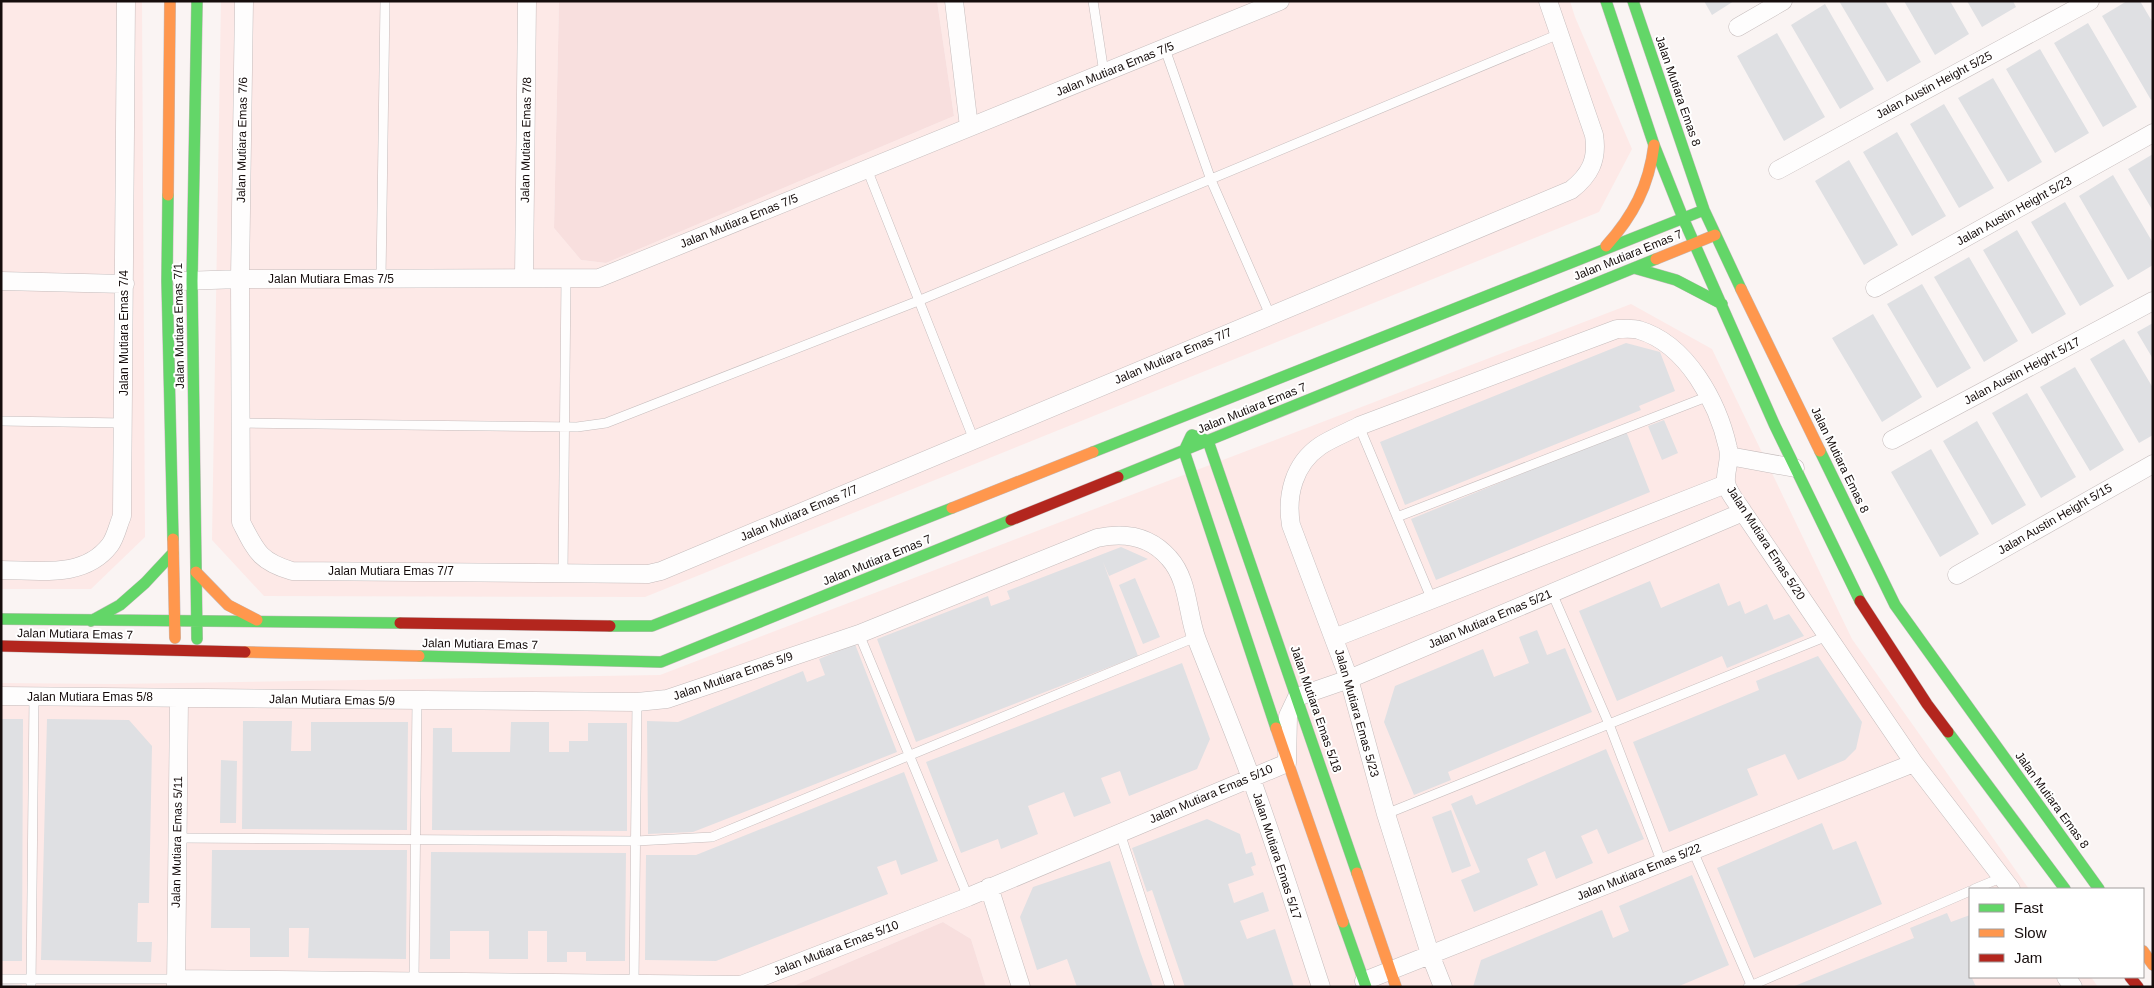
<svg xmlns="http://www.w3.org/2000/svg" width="2154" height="988" font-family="Helvetica,sans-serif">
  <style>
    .built { fill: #fde9e7 }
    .green { fill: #f8dfde }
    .building { fill: #dfe0e3 }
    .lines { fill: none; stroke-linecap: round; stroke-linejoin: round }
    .lane-casing { stroke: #c5bcbc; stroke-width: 10 }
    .street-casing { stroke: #c5bcbc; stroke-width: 19 }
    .fast-casing { stroke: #c5bcbc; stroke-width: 12 }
    .slow-casing { stroke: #c5bcbc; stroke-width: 12 }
    .jam-casing { stroke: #c5bcbc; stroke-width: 12 }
    .lane { stroke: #fefdfd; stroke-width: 9 }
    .street { stroke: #fefdfd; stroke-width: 18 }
    .fast { stroke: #63d668; stroke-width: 11 }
    .slow { stroke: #ff974d; stroke-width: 11 }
    .jam { stroke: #b3261e; stroke-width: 11 }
    .labels { text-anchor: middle; stroke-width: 4; stroke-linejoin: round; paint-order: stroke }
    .street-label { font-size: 12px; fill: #160d0c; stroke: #fff }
  </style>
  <rect width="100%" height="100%" fill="#faf4f3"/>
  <!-- built -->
  <path class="built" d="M 1,1 L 142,1 L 145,537 L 91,589 L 1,589 Z
    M 221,1 L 559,1 L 554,228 L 581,260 L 606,263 L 954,116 L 937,1 L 1570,1 L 1575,17 L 1632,149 L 1599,212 L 645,597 L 264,596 L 212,540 Z
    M 1631,304 L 1712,349 L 1852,639 L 2029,889 L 1970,889 L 1970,977 L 2091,977 L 2098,987 L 986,987 L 971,939 L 943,922 L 791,987 L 1,987 L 1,683 L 115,684 L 660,675 Z"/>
  <!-- green -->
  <path class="green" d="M 559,1 L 937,1 L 954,116 L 606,263 L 581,260 L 554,228 Z
    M 943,922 L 971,939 L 986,987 L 791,987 Z"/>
  <!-- building -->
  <path class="building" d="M 1704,1 L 1734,1 L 1712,15 Z
    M 1839,1 L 1885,1 L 1921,62 L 1887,82 Z
    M 1904,1 L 1950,1 L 1969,34 L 1935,55 Z
    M 1967,1 L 2013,1 L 2016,7 L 1982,27 Z
    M 2127,1 L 2140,1 L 2153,23 L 2153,99 L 2151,100 L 2102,16 Z
    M 1825,4 L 1874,89 L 1840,109 L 1791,25 Z
    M 2088,23 L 2137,107 L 2103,127 L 2054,43 Z
    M 1777,33 L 1825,117 L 1784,141 L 1737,56 Z
    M 2040,49 L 2089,133 L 2055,153 L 2006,69 Z
    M 1993,78 L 2042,162 L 2008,182 L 1958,98 Z
    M 1944,104 L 1994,188 L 1959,208 L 1910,124 Z
    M 1897,132 L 1946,216 L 1912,236 L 1863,152 Z
    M 2153,154 L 2153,211 L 2128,169 Z
    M 1849,160 L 1898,245 L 1864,265 L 1815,181 Z
    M 2113,175 L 2153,243 L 2153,265 L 2128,280 L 2079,196 Z
    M 2065,202 L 2114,286 L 2080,306 L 2031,222 Z
    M 2017,230 L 2066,314 L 2032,334 L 1983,250 Z
    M 1969,257 L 2018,341 L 1984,362 L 1934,277 Z
    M 1922,284 L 1971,368 L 1937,388 L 1887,304 Z
    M 1873,314 L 1922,397 L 1882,422 L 1832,338 Z
    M 2153,323 L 2153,359 L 2137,332 Z
    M 2124,339 L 2153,388 L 2153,435 L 2139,443 L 2090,359 Z
    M 1626,343 L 1660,352 L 1675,391 L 1639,406 L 1641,410 L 1405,505 L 1380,442 Z
    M 2075,367 L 2124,450 L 2090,471 L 2040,387 Z
    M 2027,393 L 2076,477 L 2041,498 L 1992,413 Z
    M 1664,420 L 1678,453 L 1662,460 L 1648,426 Z
    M 1977,421 L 2026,505 L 1992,525 L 1943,441 Z
    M 1626,431 L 1650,492 L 1436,580 L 1411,519 Z
    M 1931,449 L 1979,534 L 1940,557 L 1891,472 Z
    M 1121,547 L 1148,559 L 1109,576 L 1103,562 L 1138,656 L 916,742 L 877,639 L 988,596 L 991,606 L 1010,599 L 1007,591 Z
    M 1135,578 L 1160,637 L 1143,644 L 1119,585 Z
    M 1650,581 L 1661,608 L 1719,583 L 1728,606 L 1740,601 L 1745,614 L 1767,604 L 1774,620 L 1789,614 L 1804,636 L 1727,668 L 1722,656 L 1617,701 L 1579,611 Z
    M 1537,630 L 1547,655 L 1565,648 L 1592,712 L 1448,772 L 1451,780 L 1414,795 L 1384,722 L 1395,686 L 1483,649 L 1494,677 L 1529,663 L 1519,637 Z
    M 855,644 L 897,752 L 693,832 L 648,834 L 647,721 L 678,722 L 803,671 L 807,682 L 825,675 L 819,659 Z
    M 1818,656 L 1862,722 L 1856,749 L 1845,760 L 1798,780 L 1785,754 L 1747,769 L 1758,795 L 1669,832 L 1633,742 L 1759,690 L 1756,681 Z
    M 1182,663 L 1210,739 L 1197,769 L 1129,796 L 1120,771 L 1101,778 L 1111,803 L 1074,817 L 1064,792 L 1028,806 L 1038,834 L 1001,849 L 998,839 L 961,853 L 926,762 Z
    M 1,719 L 23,719 L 22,961 L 1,961 Z
    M 47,719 L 129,720 L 152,746 L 149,903 L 138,903 L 137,942 L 152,942 L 151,962 L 41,960 Z
    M 243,721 L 292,721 L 291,751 L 311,751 L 311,722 L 408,722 L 407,830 L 242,829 Z
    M 511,722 L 549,722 L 549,752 L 569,752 L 569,741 L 588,741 L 588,723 L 627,723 L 627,831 L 432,830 L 433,728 L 452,728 L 452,752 L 510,752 Z
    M 1606,749 L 1644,839 L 1608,854 L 1597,829 L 1581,836 L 1593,863 L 1556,879 L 1545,851 L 1527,859 L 1538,885 L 1474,912 L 1461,880 L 1480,872 L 1451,804 L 1472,795 L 1476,805 Z
    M 221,760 L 237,761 L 236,823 L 220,823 Z
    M 904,772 L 938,861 L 901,875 L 896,860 L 877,867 L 888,894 L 716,961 L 645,960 L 646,855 L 696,855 Z
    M 1451,810 L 1471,866 L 1452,873 L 1432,817 Z
    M 1207,819 L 1240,834 L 1246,854 L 1252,852 L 1256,865 L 1251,867 L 1254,875 L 1228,884 L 1234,903 L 1263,892 L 1269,911 L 1240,921 L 1247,939 L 1275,929 L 1294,987 L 1185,987 L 1152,890 L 1147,892 L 1132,848 Z
    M 1822,823 L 1833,850 L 1856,841 L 1882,904 L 1754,958 L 1717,868 Z
    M 212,850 L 407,850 L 406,959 L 308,958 L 309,928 L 289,928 L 289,957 L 250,957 L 250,928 L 211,928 Z
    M 431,852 L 626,853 L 625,961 L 586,961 L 586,952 L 567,952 L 567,962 L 547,962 L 547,931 L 528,931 L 528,959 L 489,959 L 489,931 L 450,931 L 450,959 L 430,959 Z
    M 1110,861 L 1141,954 L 1153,987 L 1077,987 L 1067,959 L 1037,970 L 1020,917 L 1033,887 Z
    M 1692,875 L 1729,965 L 1677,987 L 1473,987 L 1481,960 L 1602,910 L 1613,938 L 1629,931 L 1619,906 Z
    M 1947,913 L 1951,922 L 1970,915 L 1970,977 L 1976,977 L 1972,978 L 1976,987 L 1792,987 L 1914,938 L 1910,928 Z
    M 1,984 L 22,985 L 22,987 L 1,987 Z"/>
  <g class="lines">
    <!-- lane casing -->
    <g class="lane-casing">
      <path id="lane" d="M 1093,1 L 1104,73
        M 1165,49 L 1211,180 L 1270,315
        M 867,169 L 974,440
        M 381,279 L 385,1
        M 1,421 L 124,423
        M 240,423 L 577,427 L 606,423 L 918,301 L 1559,34
        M 1359,426 L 1432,600
        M 1397,517 L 1709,396
        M 563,573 L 566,278
        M 1552,593 L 1609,724 L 1662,863
        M 859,634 L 968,897
        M 1386,814 L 1827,636
        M 1120,833 L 1170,987
        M 177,838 L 636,841 L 712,837 L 1196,637
        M 1693,851 L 1752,987
        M 1974,889 L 2003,877
        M 1,979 L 176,979
        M 414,981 L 417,701
        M 634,984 L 637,702
        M 31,987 L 34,697
        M 1748,987 L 1970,891"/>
    </g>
    <!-- street casing -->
    <g class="street-casing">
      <path id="street" d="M 244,1 L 240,279 L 241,522 C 256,551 259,561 292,571 L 648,574 L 661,571 L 1571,190 C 1590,175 1598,160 1594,135 L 1548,1
        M 954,1 L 969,127
        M 1738,27 L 1783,1
        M 1778,170 L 2090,1
        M 524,278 L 527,1
        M 1,281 L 125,284
        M 182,281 L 240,279 L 599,278 L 1280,1
        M 1875,288 L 2153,133
        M 1892,440 L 2153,301
        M 1729,456 L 1795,468
        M 1,570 C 39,570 84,579 110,545 C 116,537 118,525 122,516 L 126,1
        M 1957,575 L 2153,464
        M 1334,638 L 1726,484
        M 1,696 L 637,702 L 667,699 L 859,634 L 1097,538 C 1124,532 1150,536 1169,558 C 1189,580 1187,614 1197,640 C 1215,686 1234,732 1251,778 C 1276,847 1298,917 1321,987
        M 989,887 L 1021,987
        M 2066,977 L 2073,987
        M 176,979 L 741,985 L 968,897 L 1287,763 L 1288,716 L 1297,697 L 1349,679 L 1743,512
        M 1364,981 L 1914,763
        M 176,987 L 179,698
        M 1443,987 L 1430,954 L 1386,814 L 1349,679 L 1291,525 C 1286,495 1294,464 1320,446 C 1332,438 1346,433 1359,426 L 1617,329 C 1624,329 1633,328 1639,330 C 1687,344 1718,403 1728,448 C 1731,460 1725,471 1726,482 C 1727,491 1738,504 1743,512 L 1914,763 L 2011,889"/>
    </g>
    <!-- fast casing -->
    <g class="fast-casing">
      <path id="fast" d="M 197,1 L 192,281 L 197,639
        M 1606,1 L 1654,145 L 1683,218 L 1775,426 L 1860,601
        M 1633,1 L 1704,210 L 1741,289
        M 168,195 L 167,281 L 173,539
        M 1634,268 L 1676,280 L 1722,304
        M 1192,435 L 1208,441 L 1357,873
        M 1191,436 L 1184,451 L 1276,728
        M 1820,451 L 1895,605 L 2099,889
        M 1093,452 L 1704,210
        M 1118,477 L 1656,259
        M 1,619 L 400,623
        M 91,621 L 120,605 L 145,583 L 173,553
        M 610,626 L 652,626 L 952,508
        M 419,656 L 661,662 L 1011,520
        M 1948,732 L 2065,889
        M 1343,922 L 1366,987"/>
    </g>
    <!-- slow casing -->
    <g class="slow-casing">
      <path id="slow" d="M 168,195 L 170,1
        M 1606,246 C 1633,216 1649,186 1654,145
        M 1656,259 L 1715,235
        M 1741,289 L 1820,451
        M 952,508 L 1093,452
        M 173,539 L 175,638
        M 196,572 L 228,605 L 257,620
        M 245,652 L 419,656
        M 1276,728 L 1343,922
        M 1357,873 L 1396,987
        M 2143,951 L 2153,965"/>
    </g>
    <!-- jam casing -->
    <g class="jam-casing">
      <path id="jam" d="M 1011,520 L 1118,477
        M 1860,601 L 1927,704 L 1948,732
        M 400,623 L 610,626
        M 1,646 L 245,652
        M 2130,977 L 2138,987"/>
    </g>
    <!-- lane -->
    <use href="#lane" class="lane"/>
    <!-- street -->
    <use href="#street" class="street"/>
    <!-- fast -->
    <use href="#fast" class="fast"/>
    <!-- slow -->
    <use href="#slow" class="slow"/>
    <!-- jam -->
    <use href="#jam" class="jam"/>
  </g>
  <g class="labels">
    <!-- street labels -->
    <g class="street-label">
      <text transform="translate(1115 69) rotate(-22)" y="4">Jalan Mutiara Emas 7/5</text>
      <text transform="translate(1934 85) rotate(-28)" y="4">Jalan Austin Height 5/25</text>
      <text transform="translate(1678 91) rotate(71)" y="4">Jalan Mutiara Emas 8</text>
      <text transform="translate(242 140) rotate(-89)" y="4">Jalan Mutiara Emas 7/6</text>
      <text transform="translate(526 140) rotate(-89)" y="4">Jalan Mutiara Emas 7/8</text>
      <text transform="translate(2014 211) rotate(-29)" y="4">Jalan Austin Height 5/23</text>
      <text transform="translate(739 221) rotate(-22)" y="4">Jalan Mutiara Emas 7/5</text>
      <text transform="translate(1628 255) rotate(-22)" y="4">Jalan Mutiara Emas 7</text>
      <text x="331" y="283">Jalan Mutiara Emas 7/5</text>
      <text transform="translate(179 326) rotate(-91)" y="4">Jalan Mutiara Emas 7/1</text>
      <text transform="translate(124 333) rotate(-90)" y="4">Jalan Mutiara Emas 7/4</text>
      <text transform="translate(1173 356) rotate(-23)" y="4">Jalan Mutiara Emas 7/7</text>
      <text transform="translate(2022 371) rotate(-28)" y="4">Jalan Austin Height 5/17</text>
      <text transform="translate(1252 408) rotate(-22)" y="4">Jalan Mutiara Emas 7</text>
      <text transform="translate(1840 460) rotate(64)" y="4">Jalan Mutiara Emas 8</text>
      <text transform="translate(799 513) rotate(-23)" y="4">Jalan Mutiara Emas 7/7</text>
      <text transform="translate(2055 519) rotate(-30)" y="4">Jalan Austin Height 5/15</text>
      <text transform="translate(1766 543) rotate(57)" y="4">Jalan Mutiara Emas 5/20</text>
      <text transform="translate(877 560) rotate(-22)" y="4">Jalan Mutiara Emas 7</text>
      <text x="391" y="575">Jalan Mutiara Emas 7/7</text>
      <text transform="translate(1490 619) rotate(-23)" y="4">Jalan Mutiara Emas 5/21</text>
      <text transform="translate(75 634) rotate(1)" y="4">Jalan Mutiara Emas 7</text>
      <text transform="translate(480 644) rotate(1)" y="4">Jalan Mutiara Emas 7</text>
      <text transform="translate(733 676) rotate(-19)" y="4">Jalan Mutiara Emas 5/9</text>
      <text x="90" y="701">Jalan Mutiara Emas 5/8</text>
      <text transform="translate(332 700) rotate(1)" y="4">Jalan Mutiara Emas 5/9</text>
      <text transform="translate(1316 709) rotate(71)" y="4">Jalan Mutiara Emas 5/18</text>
      <text transform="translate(1357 713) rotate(74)" y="4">Jalan Mutiara Emas 5/23</text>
      <text transform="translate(1211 794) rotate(-23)" y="4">Jalan Mutiara Emas 5/10</text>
      <text transform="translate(2052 800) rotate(54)" y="4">Jalan Mutiara Emas 8</text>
      <text transform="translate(177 842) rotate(-89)" y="4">Jalan Mutiara Emas 5/11</text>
      <text transform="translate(1277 856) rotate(72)" y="4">Jalan Mutiara Emas 5/17</text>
      <text transform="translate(1639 872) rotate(-22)" y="4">Jalan Mutiara Emas 5/22</text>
      <text transform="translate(836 948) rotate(-21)" y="4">Jalan Mutiara Emas 5/10</text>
    </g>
  </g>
  <!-- border -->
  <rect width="2154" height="988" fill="none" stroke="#160d0c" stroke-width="5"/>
  <!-- legend -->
  <rect x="1969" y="888" width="175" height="90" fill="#ffffff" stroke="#a29e9e"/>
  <rect x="1979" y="904" width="25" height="8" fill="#63d668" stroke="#a29e9e"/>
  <text x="2014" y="913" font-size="15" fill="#160d0c">Fast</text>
  <rect x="1979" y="929" width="25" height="8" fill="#ff974d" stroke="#a29e9e"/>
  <text x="2014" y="938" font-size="15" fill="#160d0c">Slow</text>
  <rect x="1979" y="954" width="25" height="8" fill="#b3261e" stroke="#a29e9e"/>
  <text x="2014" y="963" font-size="15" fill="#160d0c">Jam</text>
</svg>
